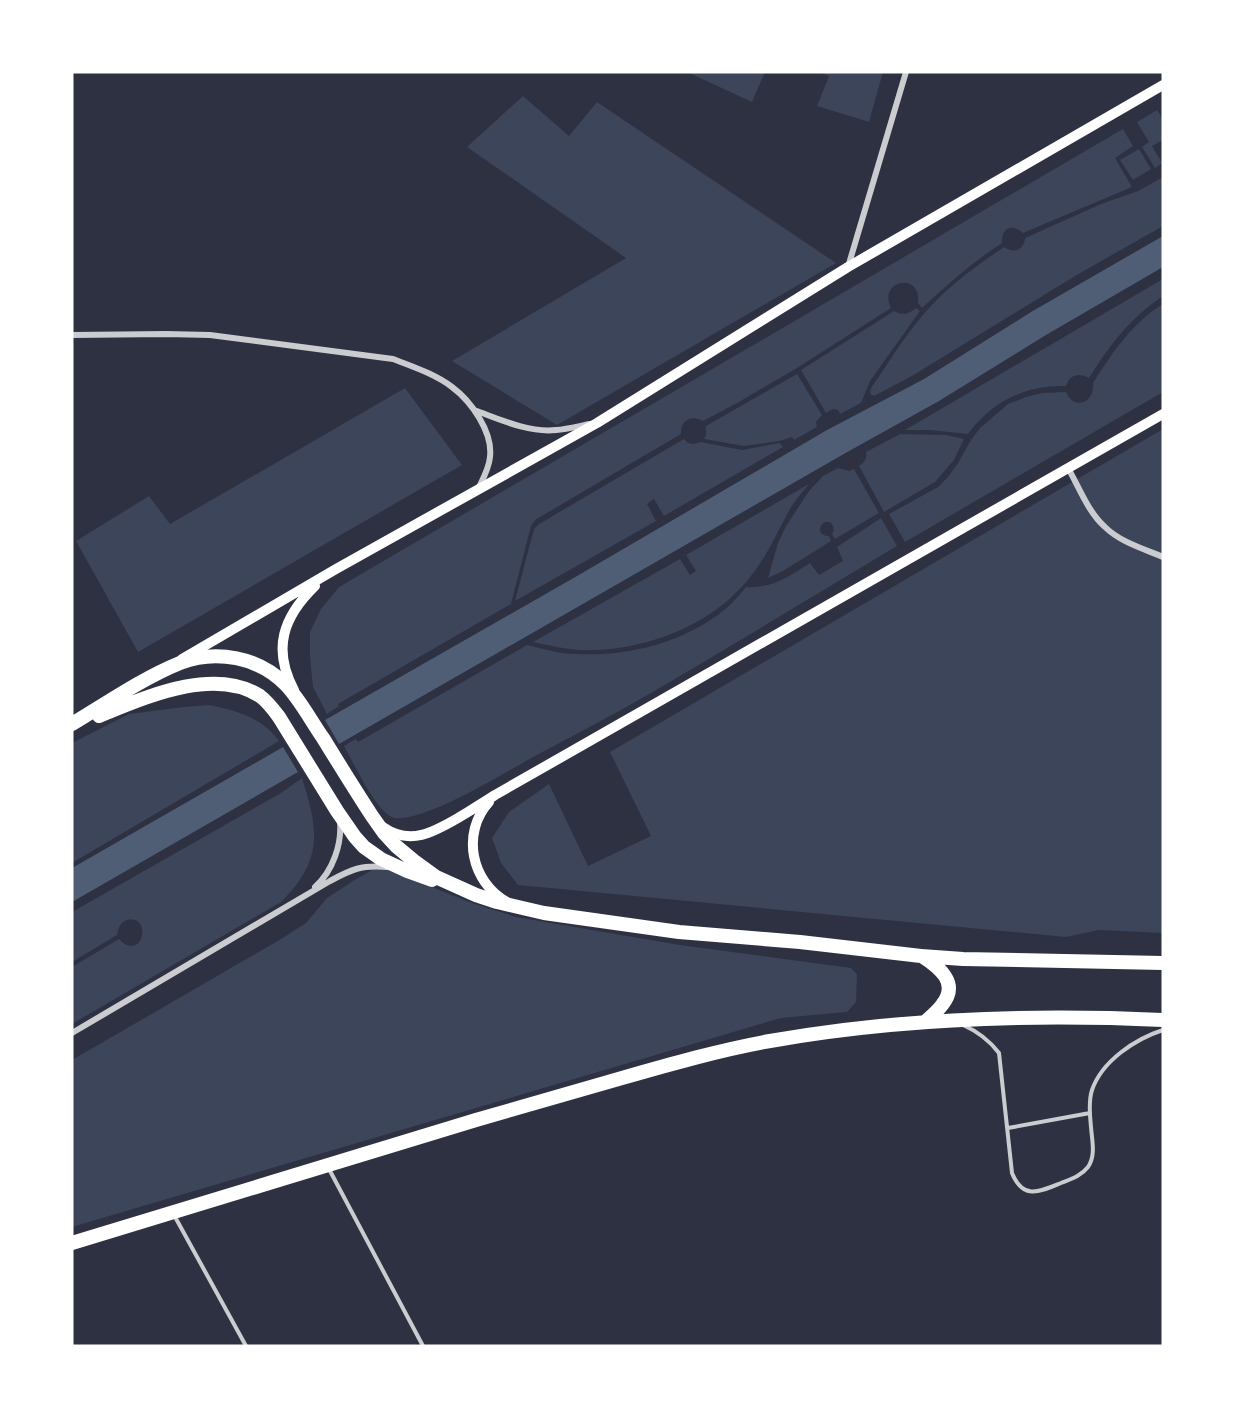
<svg xmlns="http://www.w3.org/2000/svg" width="1235" height="1418" font-family="Inter,sans-serif">
  <style>
    .green { fill: #3c4559 }
    .water { fill: #4f5d75 }
    .lines { fill: none; stroke-linecap: round; stroke-linejoin: round }
    .service { stroke: #caccd0; stroke-width: 4 }
    .minor { stroke: #caccd0; stroke-width: 6 }
    .secondary { stroke: #fff; stroke-width: 10 }
    .motorway { stroke: #fff; stroke-width: 14 }
  </style>
  <rect width="100%" height="100%" fill="#2d3142"/>
  <!-- green -->
  <path class="green" d="M 687,72 L 765,72 L 752,102 Z
    M 819,72 L 883,72 L 869,122 L 817,106 L 829,76 Z
    M 523,96 L 569,136 L 597,102 L 836,263 L 557,425 L 452,361 L 626,258 L 467,147 Z
    M 1157,110 L 1163,120 L 1163,140 L 1152,146 L 1162,163 L 1155,168 L 1142,147 L 1149,142 L 1137,122 Z
    M 1123,129 L 1133,146 L 1115,158 L 1132,187 L 1023,233 C 1012,223 1001,228 1002,243 C 973,262 948,284 922,308 L 918,303 C 922,271 877,280 891,308 L 797,368 L 739,402 L 703,421 C 691,414 680,421 681,434 L 535,520 L 531,526 L 511,604 L 338,704 L 339,706 L 327,714 L 313,687 L 310,657 L 310,632 L 321,609 L 339,587 Z
    M 1139,149 L 1151,169 L 1133,180 L 1120,160 Z
    M 1163,177 L 1163,226 L 1075,276 L 912,376 L 874,396 L 870,394 L 871,388 C 887,365 904,337 922,316 C 945,288 975,267 1004,247 C 1014,254 1024,250 1025,238 L 1101,204 L 1138,191 Z
    M 1163,279 L 1163,296 C 1130,318 1110,345 1089,378 C 1079,372 1069,375 1066,386 C 1025,385 993,401 968,434 L 930,430 L 905,430 Z
    M 1163,304 L 1163,392 L 905,542 L 889,514 L 938,487 L 948,477 L 958,463 L 971,440 L 980,428 L 1008,404 L 1026,397 L 1042,393 L 1066,392 C 1074,411 1095,403 1093,383 C 1112,353 1132,323 1163,304 Z
    M 916,308 L 920,311 L 870,381 L 861,403 L 840,414 L 838,410 L 833,409 L 826,413 L 801,370 L 894,311 C 903,316 909,314 916,308 Z
    M 797,374 L 822,415 L 816,422 L 817,427 L 794,440 L 792,437 L 779,441 L 744,446 L 704,439 L 706,435 L 706,426 Z
    M 405,388 L 462,465 L 138,652 L 76,541 L 149,496 L 170,524 Z
    M 1163,429 L 1163,933 L 1099,930 L 1066,937 L 518,885 L 501,863 L 492,838 L 509,812 L 549,784 L 588,866 L 651,836 L 610,752 Z
    M 900,434 L 946,435 L 964,439 L 954,460 L 935,482 L 884,512 L 859,466 C 865,462 867,459 866,452 Z
    M 684,439 L 688,443 L 693,444 L 701,442 L 742,450 L 780,443 L 783,447 L 664,516 L 654,499 L 647,504 L 656,521 L 515,601 L 534,529 L 539,524 Z
    M 838,468 L 849,471 L 854,469 L 879,513 L 835,539 L 832,534 C 835,529 834,526 830,522 L 825,522 C 817,527 819,536 829,536 L 831,541 L 783,571 L 768,578 L 778,543 L 786,526 L 809,491 L 823,476 Z
    M 809,484 C 803,492 795,500 790,509 C 780,527 772,545 761,562 C 750,579 734,597 717,609 C 679,637 626,652 579,650 C 563,649 548,645 533,642 L 680,559 L 690,575 L 696,571 L 686,555 Z
    M 881,518 L 897,546 C 815,595 733,645 651,693 C 613,715 574,735 535,756 C 506,772 425,822 395,818 C 378,816 353,762 344,746 L 356,739 L 358,742 L 527,645 C 543,649 560,654 577,654 C 629,657 691,641 731,604 C 736,599 741,593 746,587 C 771,589 790,576 810,563 L 819,575 L 843,561 L 837,547 Z
    M 208,705 C 233,709 264,718 279,741 L 72,863 L 72,743 L 129,714 L 184,707 Z
    M 302,778 C 319,831 323,860 281,902 L 72,1024 L 72,967 L 119,939 C 143,964 153,914 127,920 C 120,922 118,929 117,935 L 72,962 L 72,912 L 281,793 Z
    M 374,869 L 390,870 L 469,902 L 516,917 L 680,945 L 851,968 L 857,974 L 856,1002 L 847,1012 L 781,1018 L 72,1227 L 72,1060 L 281,939 L 306,923 L 327,898 L 353,881 Z"/>
  <!-- water -->
  <path class="water" d="M 1163,236 L 1163,267 L 1046,335 L 939,401 L 842,455 L 339,744 L 325,720 L 577,576 L 827,430 L 924,379 L 1031,312 Z
    M 283,747 L 298,772 L 72,902 L 72,868 Z"/>
  <g class="lines">
    <!-- service -->
    <path class="service" d="M 963,1025 C 979,1032 989,1040 999,1053 L 1012,1173 C 1023,1200 1039,1192 1061,1183 C 1071,1179 1081,1176 1088,1167 C 1096,1155 1092,1141 1091,1127 C 1090,1116 1088,1102 1092,1090 C 1102,1061 1135,1039 1163,1030
      M 1008,1128 L 1090,1113
      M 329,1169 L 423,1346
      M 174,1215 L 246,1346"/>
    <!-- minor -->
    <path class="minor" d="M 848,267 L 906,72
      M 72,335 L 166,334 L 210,335 L 393,359 C 413,367 435,374 452,387 C 471,401 493,432 490,457 C 489,468 484,477 479,487
      M 477,411 C 501,420 530,433 556,430 C 568,429 579,426 590,424
      M 1068,468 C 1079,487 1088,512 1105,527 C 1120,542 1144,549 1163,557
      M 315,887 C 333,871 342,844 340,821
      M 72,1033 L 330,881 C 352,869 361,865 387,867"/>
    <!-- secondary -->
    <path class="secondary" d="M 182,659 L 336,569 L 597,423 L 848,267 L 1163,85
      M 294,690 C 272,649 283,617 315,586
      M 489,802 C 461,833 471,882 507,902
      M 383,827 C 410,846 434,832 458,818 C 471,810 483,803 495,795 L 1163,414"/>
    <!-- motorway -->
    <path class="motorway" d="M 99,716 C 144,698 213,666 260,696 C 268,702 273,709 279,717 L 337,811 L 355,837 L 364,847 L 381,859 L 407,871 L 432,880
      M 72,724 C 107,703 143,678 180,663 C 216,649 259,657 286,685 C 301,701 311,721 323,738 C 339,764 355,790 372,816 L 384,833 L 396,846 L 414,861 L 436,877 L 476,895 L 497,902 L 544,913 L 679,932 L 800,942 L 921,956 L 963,959 L 1163,963
      M 922,956 C 939,967 960,983 942,1005 C 937,1012 930,1017 925,1022
      M 72,1243 C 207,1202 341,1161 476,1120 C 525,1106 574,1092 622,1078 C 671,1064 720,1050 770,1041 C 899,1018 1032,1014 1163,1020"/>
  </g>
  <!-- border -->
  <rect width="1235" height="1418" fill="none" stroke="#ffffff" stroke-width="147"/>
</svg>
